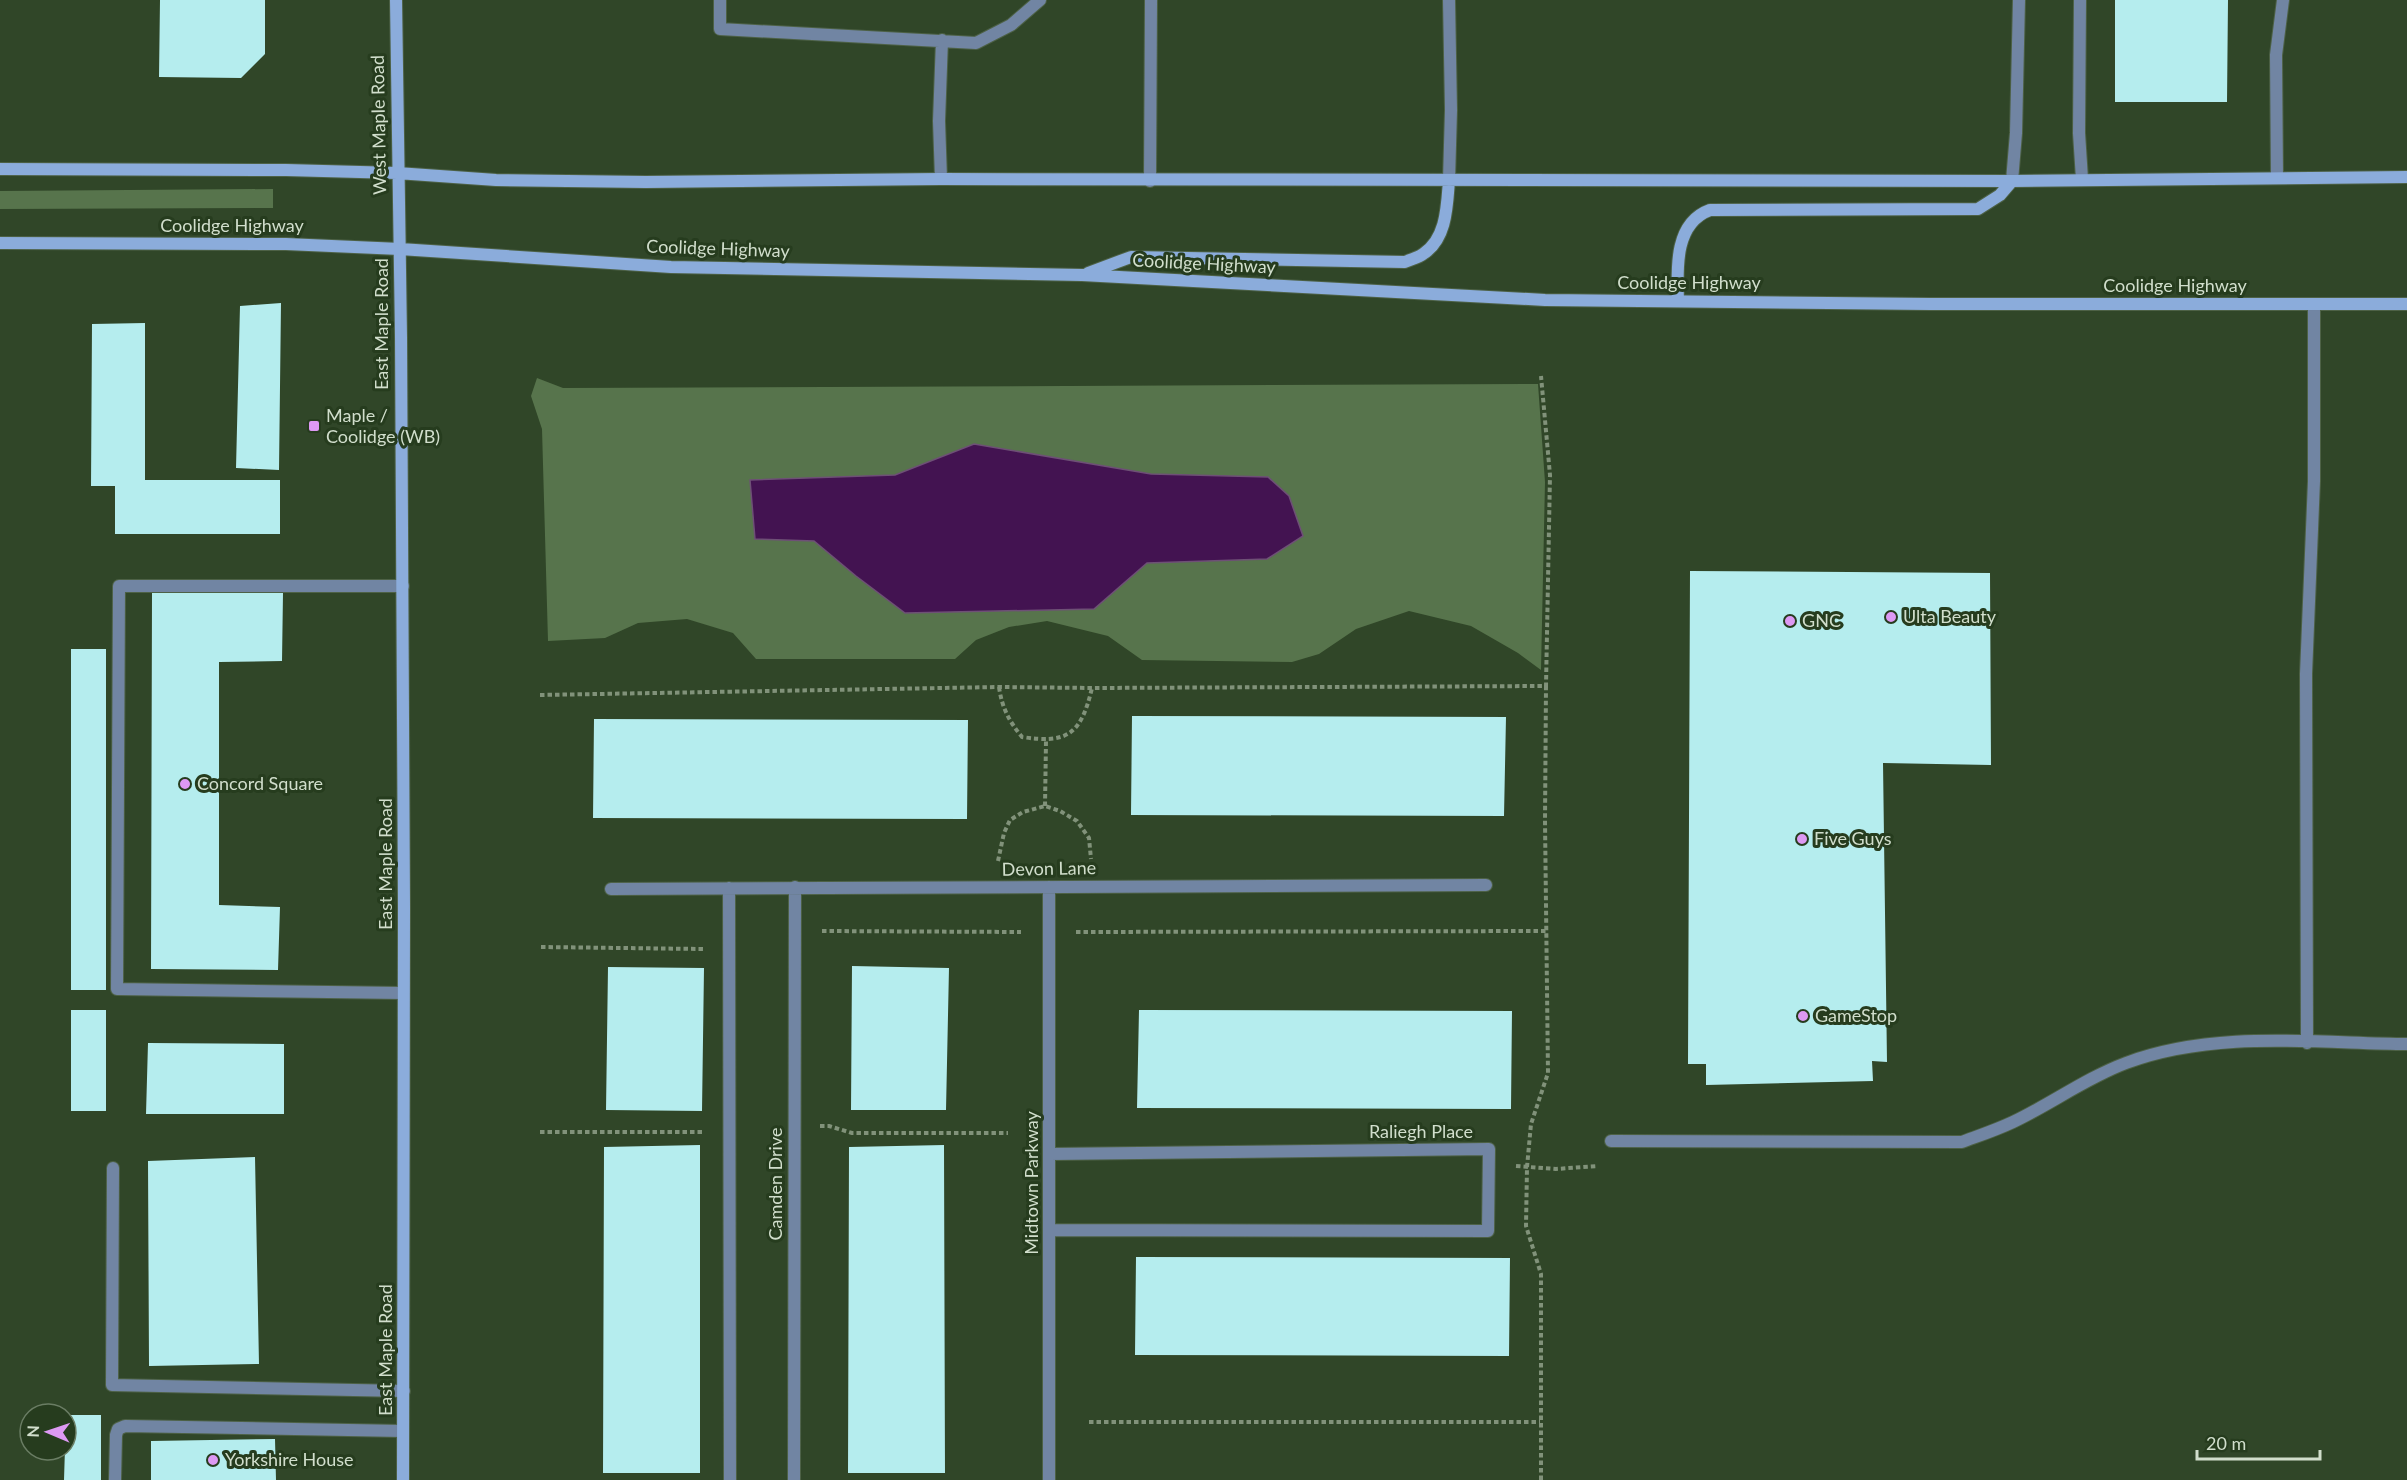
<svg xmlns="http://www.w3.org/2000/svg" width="2407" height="1480" font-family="Lato,sans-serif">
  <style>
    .green { fill: #57744c }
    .water { fill: #431351; stroke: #6e5076; stroke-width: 1.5 }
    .building { fill: #b5edee }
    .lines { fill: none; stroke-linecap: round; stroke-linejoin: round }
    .lane-casing { stroke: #4d6146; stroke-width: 14 }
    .street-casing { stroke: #4d6146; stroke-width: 14 }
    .secondary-casing { stroke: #4d6146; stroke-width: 14 }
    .path { stroke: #81927a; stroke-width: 4; stroke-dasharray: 4.5 3; stroke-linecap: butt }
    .lane { stroke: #7185a3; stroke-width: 12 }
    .street { stroke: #7185a3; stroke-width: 12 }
    .secondary { stroke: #8bacdb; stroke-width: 12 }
    .poi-dot { fill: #dd99f3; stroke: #263c1e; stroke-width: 2 }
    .labels { text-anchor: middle; stroke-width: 6; stroke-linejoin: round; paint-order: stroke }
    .street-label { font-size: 18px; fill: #d1decc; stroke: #263c1e }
    .poi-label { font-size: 18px; fill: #d1decc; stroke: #263c1e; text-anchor: start }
  </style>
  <rect width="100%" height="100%" fill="#304628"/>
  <!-- green -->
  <path class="green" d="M 273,189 L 273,208 L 0,209 L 0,191 Z
    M 537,378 L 563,388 L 1538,384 L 1545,482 L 1541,670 L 1518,653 L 1471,626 L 1409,611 L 1356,629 L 1319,654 L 1292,662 L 1142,660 L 1108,636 L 1047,621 L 1009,627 L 976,640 L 955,659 L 756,659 L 733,633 L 687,619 L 638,623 L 605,638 L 548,641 L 542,429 L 531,396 Z"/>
  <!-- water -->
  <path class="water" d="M 974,444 L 1151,474 L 1268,477 L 1289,496 L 1303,536 L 1267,559 L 1147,563 L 1094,609 L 905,613 L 856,576 L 814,541 L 755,539 L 750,480 L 895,475 Z"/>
  <!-- building -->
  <path class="building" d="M 160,0 L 265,0 L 265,54 L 241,78 L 159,77 Z
    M 2115,0 L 2228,0 L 2227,102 L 2115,102 Z
    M 281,303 L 279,470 L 236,468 L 240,306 Z
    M 145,323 L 145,480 L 280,480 L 280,534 L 115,534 L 115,486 L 91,486 L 92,324 Z
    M 1690,571 L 1990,573 L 1991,765 L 1883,763 L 1887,1062 L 1872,1061 L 1873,1081 L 1706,1085 L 1706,1064 L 1688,1064 Z
    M 152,593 L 283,593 L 282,661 L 219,662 L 219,905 L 280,907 L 278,970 L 151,969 Z
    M 71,649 L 106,649 L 106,990 L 71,990 Z
    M 1132,716 L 1506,717 L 1504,816 L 1131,815 Z
    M 594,719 L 968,720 L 967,819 L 593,818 Z
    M 852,966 L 949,968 L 946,1110 L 851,1110 Z
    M 608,967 L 704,968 L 702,1111 L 606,1110 Z
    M 71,1010 L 106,1010 L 106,1111 L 71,1111 Z
    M 1139,1010 L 1512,1011 L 1511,1109 L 1137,1108 Z
    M 148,1043 L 284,1044 L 284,1114 L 146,1114 Z
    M 700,1145 L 700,1473 L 603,1473 L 604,1147 Z
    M 944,1145 L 945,1473 L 848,1473 L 849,1147 Z
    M 255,1157 L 259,1364 L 149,1366 L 148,1161 Z
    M 1136,1257 L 1510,1258 L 1509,1356 L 1135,1355 Z
    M 66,1415 L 101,1415 L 101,1480 L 64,1480 Z
    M 275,1439 L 276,1480 L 151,1480 L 151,1441 Z"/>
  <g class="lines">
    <!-- lane casing -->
    <g class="lane-casing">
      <path id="lane" d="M 720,0 L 720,29 L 976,43 L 1011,25 L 1040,0
        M 2080,0 L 2079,133 L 2082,179
        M 2277,178 L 2276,55 L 2283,0
        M 941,179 L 939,121 L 942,40
        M 1449,180 L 1451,110 L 1449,0
        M 1150,181 L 1151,0
        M 2012,181 L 2016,133 L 2019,0
        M 403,586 L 119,586 L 117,989 L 403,993
        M 2307,1043 L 2306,674 L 2314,481 L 2314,304
        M 1611,1141 L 1962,1142 C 1978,1136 1996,1130 2013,1122 C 2051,1104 2086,1078 2126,1063 C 2214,1030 2315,1043 2407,1044
        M 113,1168 L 112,1385 L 404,1391
        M 115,1480 L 116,1435 L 118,1429 L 125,1426 L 403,1431"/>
    </g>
    <!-- street casing -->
    <g class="street-casing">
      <path id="street" d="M 729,888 L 730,1480
        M 611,889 L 1486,885
        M 1050,1154 L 1489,1149 L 1488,1231 L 1050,1230
        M 794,1480 L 795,887
        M 1049,1480 L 1049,887"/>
    </g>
    <!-- secondary casing -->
    <g class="secondary-casing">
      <path id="secondary" d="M 396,0 L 401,337 L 404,908 L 403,1480
        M 0,169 L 286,170 L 397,173 L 496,180 L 646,182 L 941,179 L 2012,181 L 2407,177
        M 0,243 L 286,244 L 400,249 L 671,267 L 1082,275 L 1545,300 L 1930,304 L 2407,304
        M 1088,273 L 1131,257 L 1405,262 C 1411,259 1418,258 1423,254 C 1447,239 1447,205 1449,180
        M 1678,301 C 1677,269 1674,223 1710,210 L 1978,209 L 2000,195 L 2012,181"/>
    </g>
    <!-- path -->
    <path class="path" d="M 999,687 C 1002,708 1009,721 1022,737 C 1068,744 1081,734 1092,688
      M 540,695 L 999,687 L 1092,688 L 1546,686 L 1550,475 L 1541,376
      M 1045,806 L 1046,741
      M 998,861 L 1004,833 L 1010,820 L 1023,812 L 1045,806 L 1060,811 L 1077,821 L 1089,838 L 1091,859
      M 822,931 L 1021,932
      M 1076,932 L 1547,931
      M 541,947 L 703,949
      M 820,1126 L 829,1126 L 852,1133 L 1008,1133
      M 540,1132 L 704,1132
      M 1516,1166 L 1556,1169 L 1598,1166
      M 1089,1422 L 1540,1422
      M 1541,1480 L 1541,1274 L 1526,1226 L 1527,1167 L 1531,1124 L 1548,1073 L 1545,821 L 1546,686"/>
    <!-- lane -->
    <use href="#lane" class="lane"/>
    <!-- street -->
    <use href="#street" class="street"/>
    <!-- secondary -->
    <use href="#secondary" class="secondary"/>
  </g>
  <!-- markers -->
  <g class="poi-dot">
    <rect x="308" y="420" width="12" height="12" rx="3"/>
    <circle cx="1891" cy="617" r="6"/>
    <circle cx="1790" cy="621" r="6"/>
    <circle cx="185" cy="784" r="6"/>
    <circle cx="1802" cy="839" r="6"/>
    <circle cx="1803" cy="1016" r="6"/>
    <circle cx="213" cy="1460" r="6"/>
  </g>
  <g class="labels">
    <!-- street labels -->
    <g class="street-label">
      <text transform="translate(379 125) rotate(-91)" y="6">West Maple Road</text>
      <text x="232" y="232">Coolidge Highway</text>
      <text transform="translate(718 249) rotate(2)" y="6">Coolidge Highway</text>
      <text transform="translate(1204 264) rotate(3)" y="6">Coolidge Highway</text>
      <text x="1689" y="289">Coolidge Highway</text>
      <text x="2175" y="292">Coolidge Highway</text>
      <text transform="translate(382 324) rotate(-90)" y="6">East Maple Road</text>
      <text transform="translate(386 864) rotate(-90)" y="6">East Maple Road</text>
      <text transform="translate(1049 869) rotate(-1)" y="6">Devon Lane</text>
      <text x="1421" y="1138">Raliegh Place</text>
      <text transform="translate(1032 1183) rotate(-90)" y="6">Midtown Parkway</text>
      <text transform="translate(776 1184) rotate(-90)" y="6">Camden Drive</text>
      <text transform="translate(386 1350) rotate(-90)" y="6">East Maple Road</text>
    </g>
    <!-- poi labels -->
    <g class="poi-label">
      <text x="326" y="422">Maple /<tspan x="326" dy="21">Coolidge (WB)</tspan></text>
      <text x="1903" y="623">Ulta Beauty</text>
      <text x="1802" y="627">GNC</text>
      <text x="197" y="790">Concord Square</text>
      <text x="1814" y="845">Five Guys</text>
      <text x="1815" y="1022">GameStop</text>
      <text x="225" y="1466">Yorkshire House</text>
    </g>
  </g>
  <!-- north arrow -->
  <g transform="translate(48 1432) rotate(272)"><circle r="28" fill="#263c1e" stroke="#6a7d64" stroke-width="1.5"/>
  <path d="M0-4.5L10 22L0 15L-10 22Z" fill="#dd99f3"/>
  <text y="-9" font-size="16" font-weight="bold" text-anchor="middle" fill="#d1decc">N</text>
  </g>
  <!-- scale -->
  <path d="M2197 1450v9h123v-9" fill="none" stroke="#d1decc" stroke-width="3"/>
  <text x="2206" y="1450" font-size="18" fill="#d1decc" stroke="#263c1e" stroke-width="4.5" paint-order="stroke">20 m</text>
</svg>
